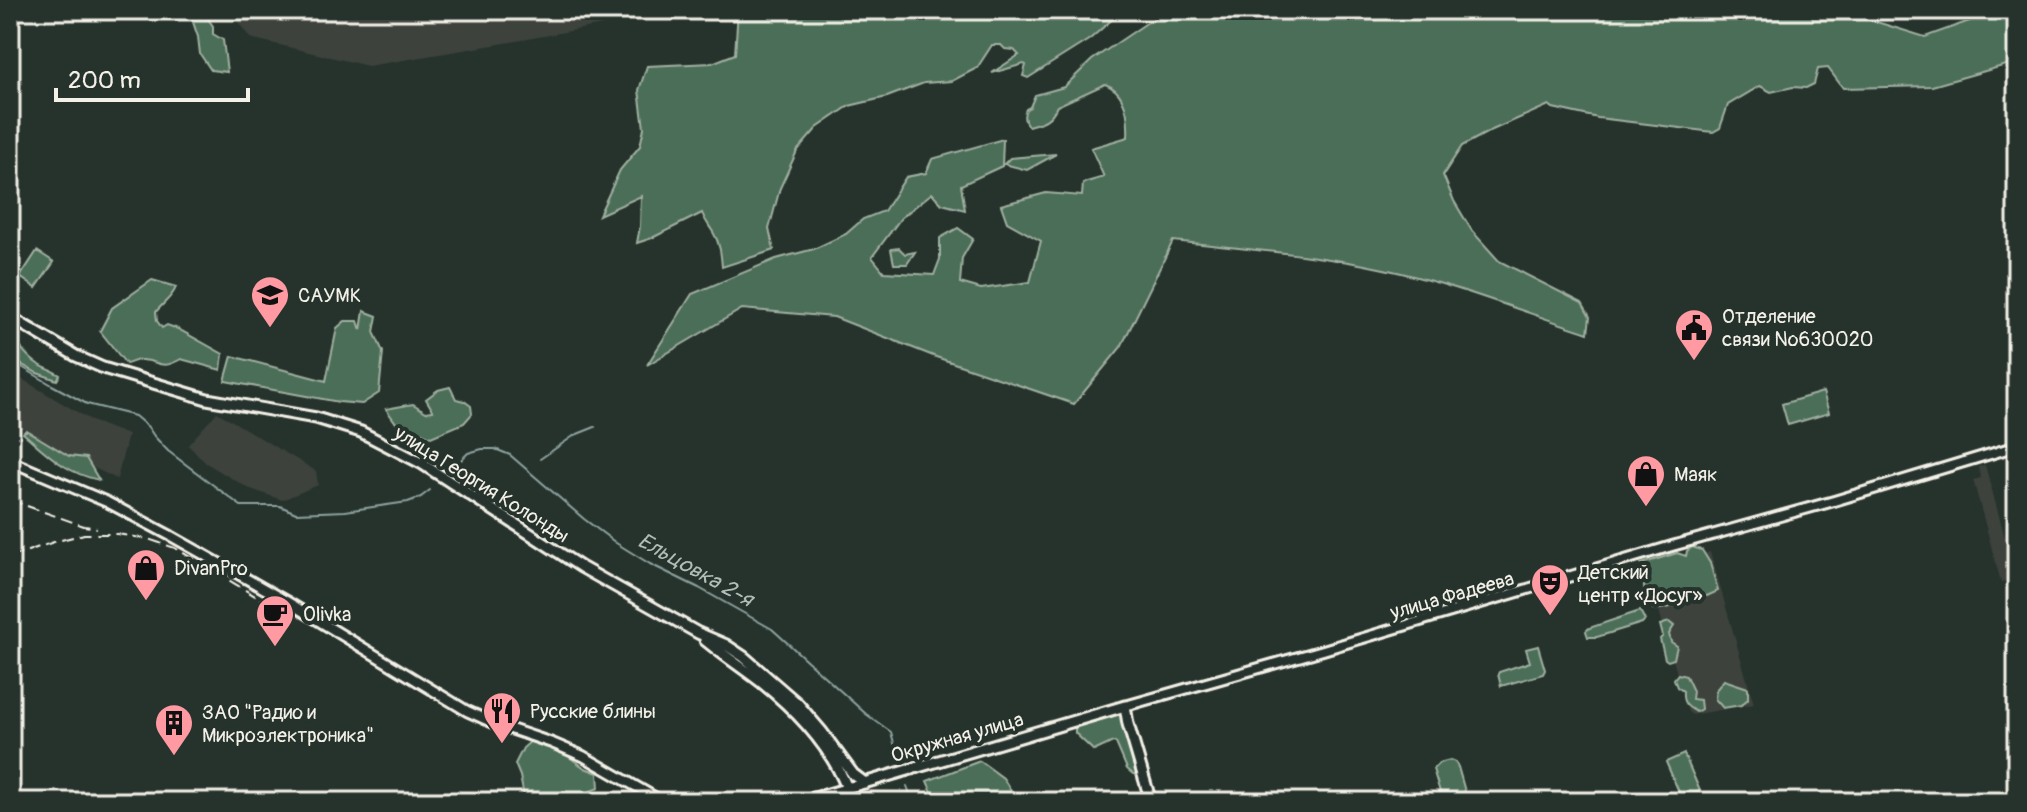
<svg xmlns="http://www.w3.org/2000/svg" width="2027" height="812" font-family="Pangolin,sans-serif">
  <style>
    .built { fill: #3c423c }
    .green { fill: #4c6e59; stroke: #a0b0a0; stroke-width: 2 }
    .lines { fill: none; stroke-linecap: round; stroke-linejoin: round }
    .stream { stroke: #8fa3a0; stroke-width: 2 }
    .tertiary-casing { stroke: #f4f1e8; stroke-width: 14 }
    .secondary-casing { stroke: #f4f1e8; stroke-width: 15 }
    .tertiary { stroke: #26332d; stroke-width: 8 }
    .secondary { stroke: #26332d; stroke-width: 9 }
    .rail { stroke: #f4f1e8; stroke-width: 2; stroke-dasharray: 12 6; stroke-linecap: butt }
    .labels { text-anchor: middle; stroke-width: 8; stroke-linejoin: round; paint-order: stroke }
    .poi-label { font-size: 20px; fill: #f4f1e8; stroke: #26332d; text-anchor: start }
    .street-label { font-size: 20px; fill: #f4f1e8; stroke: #26332d }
    .water-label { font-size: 22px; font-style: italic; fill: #b0bdb8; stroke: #26332d }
  </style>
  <rect width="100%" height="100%" fill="#26332d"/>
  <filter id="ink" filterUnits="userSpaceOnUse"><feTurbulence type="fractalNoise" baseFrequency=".0125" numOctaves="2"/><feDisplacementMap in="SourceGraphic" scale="16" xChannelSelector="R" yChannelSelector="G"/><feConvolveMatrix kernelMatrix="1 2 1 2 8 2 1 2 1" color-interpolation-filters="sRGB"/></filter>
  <g filter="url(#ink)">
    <!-- built -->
    <path class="built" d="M 230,10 L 666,10 L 618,22 L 517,41 L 368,66 L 250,38 Z
      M 10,372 L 94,422 L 128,435 L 117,479 L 69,456 L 10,421 Z
      M 217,412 L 316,471 L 318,485 L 282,500 L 248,488 L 206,463 L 188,445 Z
      M 1985,465 L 2016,578 L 2001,582 L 1973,480 L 1981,478 L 1978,467 Z
      M 1710,552 L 1754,704 L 1692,715 L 1688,712 L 1650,579 L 1655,567 Z"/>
    <!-- green -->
    <path class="green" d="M 189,10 L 202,10 L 213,26 L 213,34 L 223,40 L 227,72 L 211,70 L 200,54 L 198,37 Z
      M 738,10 L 1001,10 L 1017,13 L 1023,10 L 1091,10 L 1095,13 L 1104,10 L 1127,10 L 1116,16 L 1090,39 L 1028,78 L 1023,76 L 1026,65 L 1024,64 L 992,73 L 1019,55 L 1014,50 L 1005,49 L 1001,45 L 992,45 L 977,68 L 952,81 L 924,83 L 887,97 L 849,106 L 817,128 L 797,151 L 780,188 L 769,229 L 774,250 L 722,267 C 721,254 720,243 713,232 C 708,224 705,221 702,213 L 652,238 L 637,243 L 640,226 L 641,196 L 599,215 L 620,170 L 640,146 L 644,128 L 639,90 L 647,66 L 712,63 L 735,54 Z
      M 1171,10 L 1838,10 L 1925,37 L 1992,13 L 1994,10 L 2017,10 L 2017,62 L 1932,86 L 1843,88 L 1828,68 L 1818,69 L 1814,84 L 1806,88 L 1793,87 L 1771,92 L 1760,86 L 1728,105 L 1720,128 L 1713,132 L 1598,118 L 1553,108 L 1549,105 L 1490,131 L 1462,146 L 1443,175 L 1454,201 L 1472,231 L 1499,261 L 1582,303 L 1590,317 L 1588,333 C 1520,311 1454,284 1384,269 C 1315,254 1244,249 1173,241 L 1121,347 L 1074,404 L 936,357 L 834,317 L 742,309 L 647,365 L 692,294 L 776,259 L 814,249 L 846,234 L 863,219 L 884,211 L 906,177 L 926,173 L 932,159 L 1003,139 L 1002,166 L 961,185 L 965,210 L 942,204 L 932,193 L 901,218 L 872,257 L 884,272 L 934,275 L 940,259 L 940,238 L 958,228 L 973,239 L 962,258 L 960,283 L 981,289 L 1030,282 L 1041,241 L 1007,222 L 1001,205 L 1046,193 L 1082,196 L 1083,183 L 1104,177 L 1091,148 L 1128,137 C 1129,117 1127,92 1105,84 L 1057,106 C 1050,121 1043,122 1028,126 C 1024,121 1023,115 1026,109 L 1030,107 L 1035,95 L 1064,87 L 1092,60 L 1148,22 Z
      M 1056,154 L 1027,170 L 1004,164 L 1010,158 Z
      M 899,248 L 905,254 L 915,252 L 907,264 L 894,264 L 891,249 Z
      M 37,251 L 54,262 L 36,288 L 20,277 Z
      M 152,280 L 176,287 C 173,297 162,304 156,312 L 157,321 L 162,328 L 167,325 L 178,329 L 223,354 L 221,370 L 181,359 C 158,372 159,359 140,360 C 135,360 131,363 126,364 L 100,331 L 112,308 Z
      M 364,311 L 377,316 L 374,332 L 383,352 L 379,393 L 362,404 L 339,402 L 225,381 L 232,356 L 326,381 L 337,328 L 345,321 L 358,321 L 361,330 Z
      M 10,336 C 19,344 25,355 35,362 C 43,368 52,370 60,375 L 57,380 L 37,373 L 10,358 Z
      M 450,387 L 456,399 L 464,401 L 471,406 L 472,414 L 464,423 L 431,437 L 419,432 L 401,430 L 386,409 L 413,404 L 426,412 L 433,411 L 426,399 L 438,390 Z
      M 1823,392 L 1829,413 L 1788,425 L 1782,404 Z
      M 26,430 L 69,456 L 86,458 L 99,480 C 65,473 48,454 23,433 Z
      M 1692,547 L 1702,550 L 1710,563 L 1718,591 L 1707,596 L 1693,595 L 1688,603 C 1672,603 1669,611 1653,609 L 1652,602 L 1645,594 L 1641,564 L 1677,553 L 1686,556 L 1687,551 Z
      M 1640,611 L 1645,620 L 1642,623 L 1597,637 L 1588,637 L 1586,631 L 1589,628 Z
      M 1669,622 L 1674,626 L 1669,634 L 1671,642 L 1677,646 L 1674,659 L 1668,661 L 1665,659 L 1660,639 L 1663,636 L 1660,625 Z
      M 1538,646 L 1545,670 L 1543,674 L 1501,686 L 1498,674 L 1499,672 L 1530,662 L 1526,649 Z
      M 1678,674 L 1686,676 L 1693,691 L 1692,699 L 1700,700 L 1701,709 L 1696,712 C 1686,706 1682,703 1683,691 L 1677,687 L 1674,679 Z
      M 1724,680 L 1748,688 L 1748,699 L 1741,705 L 1723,708 L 1715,699 L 1716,690 Z
      M 1115,713 L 1121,715 L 1123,718 L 1139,771 L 1137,774 L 1133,774 L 1127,769 L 1116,743 L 1113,742 L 1094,751 L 1075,733 L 1075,729 L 1079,723 Z
      M 532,740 L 555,747 L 585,768 L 598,773 L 599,788 C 590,791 581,793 577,802 L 525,802 L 520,776 L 515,764 L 523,748 Z
      M 1684,754 L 1700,791 L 1682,799 L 1666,762 Z
      M 1450,760 L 1455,762 L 1458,767 L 1468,802 L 1443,802 L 1433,769 L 1439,763 Z
      M 980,761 L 1003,778 L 1018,802 L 906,802 L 905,795 L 933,794 L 927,781 Z"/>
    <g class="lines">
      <!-- stream -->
      <path class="stream" d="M 10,360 L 52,385 L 87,404 L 135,416 L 148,427 L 154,436 L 168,451 L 241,506 L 280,506 L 296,513 L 345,511 L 408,502 L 421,497 L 430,490
        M 540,459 L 575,435 L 595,427
        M 460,461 L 468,453 L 482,449 L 495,449 L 510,455 L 584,519 L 616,543 L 650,564 L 699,588 L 772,629 L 866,714 L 891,732 L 897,754
        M 907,786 L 913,802"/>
      <!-- tertiary casing -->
      <g class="tertiary-casing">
        <path id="tertiary" d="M 10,461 L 107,502 L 171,536 L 286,601 L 467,711 L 496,724 L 552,743 L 583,756 L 663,802
          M 1125,706 L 1323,650 L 1672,546 L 1834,501 L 2017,446
          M 799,802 L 847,788"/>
      </g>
      <!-- secondary casing -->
      <g class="secondary-casing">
        <path id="secondary" d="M 10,317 L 76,356 L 103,368 L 207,399 L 316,418 L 361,432 L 421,463 L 581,567 L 698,633 L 726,645 L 744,657 L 798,704 L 822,732 L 853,774 L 865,783
          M 705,640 C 723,655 743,668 761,682 C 796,710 830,746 847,788 L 1125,706 L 1128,724 L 1151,802"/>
      </g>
      <!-- tertiary -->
      <use href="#tertiary" class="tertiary"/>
      <!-- secondary -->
      <use href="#secondary" class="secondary"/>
      <!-- rail -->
      <path class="rail" d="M 10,500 L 84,526 L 97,528
        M 10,557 L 54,542 L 84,534 L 117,534 L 148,539 L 175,548 L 287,615"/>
    </g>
  </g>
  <!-- icons -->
  <defs>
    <g id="university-pin" transform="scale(2)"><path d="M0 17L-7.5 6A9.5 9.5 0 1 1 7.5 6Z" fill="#ff9aa2" stroke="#26332d"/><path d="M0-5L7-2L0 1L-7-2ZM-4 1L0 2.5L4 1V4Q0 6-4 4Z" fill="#111"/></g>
    <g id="civic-pin" transform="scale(2)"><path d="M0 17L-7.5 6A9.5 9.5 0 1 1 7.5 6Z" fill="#ff9aa2" stroke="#26332d"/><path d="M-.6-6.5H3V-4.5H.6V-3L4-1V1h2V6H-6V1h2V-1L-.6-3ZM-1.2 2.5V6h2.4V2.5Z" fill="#111"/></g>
    <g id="shop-pin" transform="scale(2)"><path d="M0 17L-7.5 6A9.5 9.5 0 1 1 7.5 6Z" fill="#ff9aa2" stroke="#26332d"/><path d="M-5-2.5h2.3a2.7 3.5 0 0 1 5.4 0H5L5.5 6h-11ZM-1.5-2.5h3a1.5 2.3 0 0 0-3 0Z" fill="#111"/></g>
    <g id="theatre-pin" transform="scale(2)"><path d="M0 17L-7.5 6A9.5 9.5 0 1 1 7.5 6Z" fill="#ff9aa2" stroke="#26332d"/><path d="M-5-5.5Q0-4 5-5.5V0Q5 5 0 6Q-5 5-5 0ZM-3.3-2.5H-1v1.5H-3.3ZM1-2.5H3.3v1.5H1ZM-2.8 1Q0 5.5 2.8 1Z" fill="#111"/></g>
    <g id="cafe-pin" transform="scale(2)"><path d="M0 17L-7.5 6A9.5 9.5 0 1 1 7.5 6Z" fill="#ff9aa2" stroke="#26332d"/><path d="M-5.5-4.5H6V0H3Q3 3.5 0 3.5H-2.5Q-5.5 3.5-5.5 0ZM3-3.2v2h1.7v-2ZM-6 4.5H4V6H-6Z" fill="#111"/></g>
    <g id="restaurant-pin" transform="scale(2)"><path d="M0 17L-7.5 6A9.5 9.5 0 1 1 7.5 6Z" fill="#ff9aa2" stroke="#26332d"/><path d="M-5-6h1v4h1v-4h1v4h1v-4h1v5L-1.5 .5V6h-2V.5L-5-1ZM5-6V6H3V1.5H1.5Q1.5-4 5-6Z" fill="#111"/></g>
    <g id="building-pin" transform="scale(2)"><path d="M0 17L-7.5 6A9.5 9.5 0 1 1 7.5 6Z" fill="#ff9aa2" stroke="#26332d"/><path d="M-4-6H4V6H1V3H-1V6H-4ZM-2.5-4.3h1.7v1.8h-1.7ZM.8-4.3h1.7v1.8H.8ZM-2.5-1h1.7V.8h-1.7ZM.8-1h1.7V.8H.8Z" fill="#111"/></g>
  </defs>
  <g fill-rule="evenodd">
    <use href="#university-pin" x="270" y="295"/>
    <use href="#civic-pin" x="1694" y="328"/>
    <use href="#shop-pin" x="1646" y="474"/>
    <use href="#shop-pin" x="146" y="568"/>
    <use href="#theatre-pin" x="1550" y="583"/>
    <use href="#cafe-pin" x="275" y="614"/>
    <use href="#restaurant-pin" x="502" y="711"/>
    <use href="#building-pin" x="174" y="723"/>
  </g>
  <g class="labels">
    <!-- poi labels -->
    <g class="poi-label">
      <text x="298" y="302">САУМК</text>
      <text x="1722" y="323">Отделение<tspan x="1722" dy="23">связи №630020</tspan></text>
      <text x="1674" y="481">Маяк</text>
      <text x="174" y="575">DivanPro</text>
      <text x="1578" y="579">Детский<tspan x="1578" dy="23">центр «Досуг»</tspan></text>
      <text x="303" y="621">Olivka</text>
      <text x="530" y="718">Русские блины</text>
      <text x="202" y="719">ЗАО "Радио и<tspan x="202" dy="23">Микроэлектроника"</tspan></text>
    </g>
    <!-- street labels -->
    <g class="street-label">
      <text transform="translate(482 484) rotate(32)" y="7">улица Георгия Колонды</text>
      <text transform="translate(1452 595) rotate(-16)" y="7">улица Фадеева</text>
      <text transform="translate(957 737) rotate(-16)" y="7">Окружная улица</text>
    </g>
    <!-- water labels -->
    <g class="water-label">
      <text transform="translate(696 569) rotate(29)" y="8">Ельцовка 2-я</text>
    </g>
  </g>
  <!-- margin -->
  <rect width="2027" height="812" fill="none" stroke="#26332d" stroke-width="40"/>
  <rect x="20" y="20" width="1987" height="772" fill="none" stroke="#f4f1e8" stroke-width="3" filter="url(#ink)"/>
  <!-- scale -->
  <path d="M56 88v12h192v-12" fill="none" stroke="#f4f1e8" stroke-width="4"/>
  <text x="68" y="88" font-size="24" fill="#f4f1e8" stroke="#26332d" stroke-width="6" paint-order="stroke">200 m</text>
</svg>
